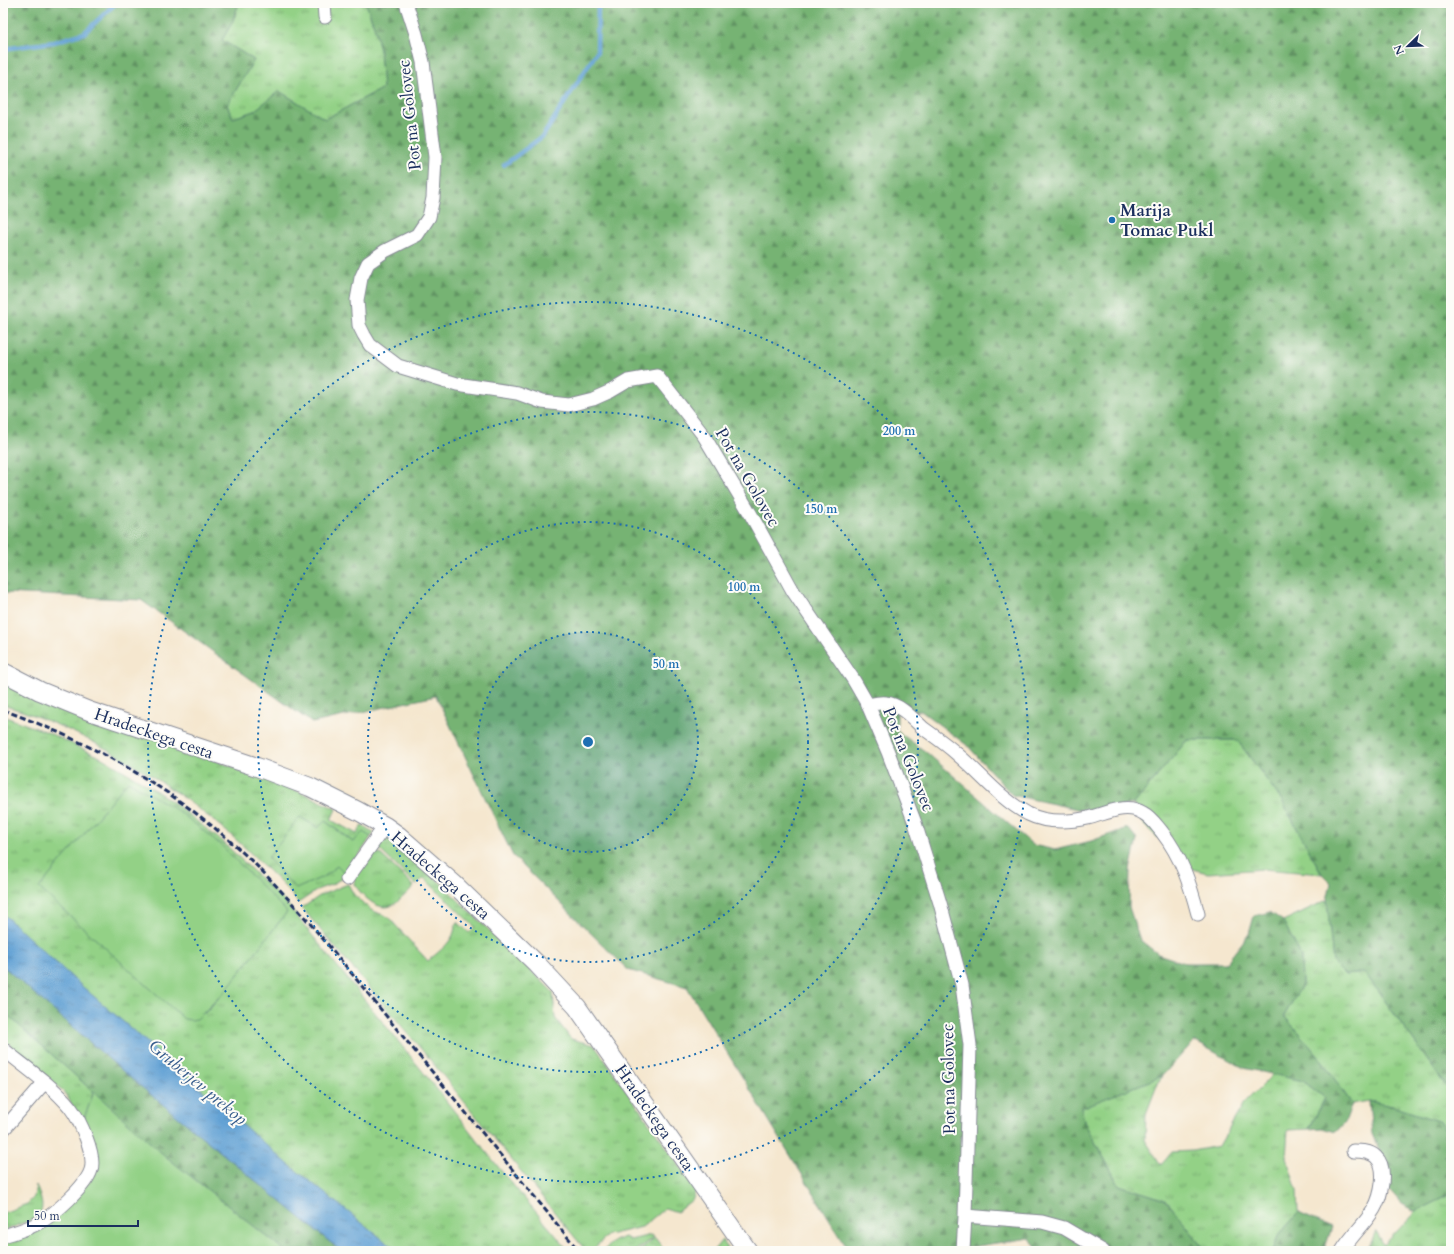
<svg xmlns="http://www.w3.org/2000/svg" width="1454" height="1254" font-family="Cardo,serif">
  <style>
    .grass { fill: url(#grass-tufts); stroke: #578072; fill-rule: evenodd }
    .forest { fill: url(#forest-firs); stroke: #487168 }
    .green { fill: #93d186; stroke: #578072 }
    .water { fill: url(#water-ripples); stroke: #3e6899 }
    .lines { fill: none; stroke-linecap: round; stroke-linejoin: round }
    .stream { stroke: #62a1d4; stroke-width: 4.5 }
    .street-casing { stroke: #888b96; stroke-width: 15 }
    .secondary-casing { stroke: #888b96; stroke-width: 20 }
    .street { stroke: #fff; stroke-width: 13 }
    .secondary { stroke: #fff; stroke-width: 18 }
    .rail { stroke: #1b2f5e; stroke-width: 3; stroke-dasharray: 6 3; stroke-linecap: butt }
    .ring { fill: none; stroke: #1f6fb2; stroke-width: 2; stroke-dasharray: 2 4 }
    .poi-dot { fill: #1f6fb2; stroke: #fdfcf7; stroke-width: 1.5 }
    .labels { text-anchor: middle; stroke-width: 4; stroke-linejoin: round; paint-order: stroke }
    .street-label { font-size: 17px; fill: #1b2f5e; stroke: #fdfcf7 }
    .poi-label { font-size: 17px; font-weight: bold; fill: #1b2f5e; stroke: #fdfcf7; text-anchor: start }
    .water-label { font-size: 18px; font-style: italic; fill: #375d8d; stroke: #fdfcf7 }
    .centre { fill: #1f6fb2; stroke: #fdfcf7; stroke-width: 2 }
    .ring-label { font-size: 12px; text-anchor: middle; font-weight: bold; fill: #1f6fb2; stroke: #fdfcf7; stroke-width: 4; stroke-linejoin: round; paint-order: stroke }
  </style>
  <defs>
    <pattern id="grass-tufts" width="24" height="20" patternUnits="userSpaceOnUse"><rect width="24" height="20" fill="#93d186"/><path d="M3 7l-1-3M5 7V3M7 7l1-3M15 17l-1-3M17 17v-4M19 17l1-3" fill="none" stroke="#77aa71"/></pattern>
    <pattern id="forest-firs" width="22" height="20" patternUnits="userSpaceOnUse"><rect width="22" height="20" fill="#76b373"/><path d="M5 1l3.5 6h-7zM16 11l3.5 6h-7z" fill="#609262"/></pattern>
    <pattern id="water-ripples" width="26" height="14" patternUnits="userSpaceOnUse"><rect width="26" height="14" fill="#62a1d4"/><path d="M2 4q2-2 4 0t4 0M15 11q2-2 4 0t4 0" fill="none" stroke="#5084af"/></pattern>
  </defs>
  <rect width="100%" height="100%" fill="#fdfcf7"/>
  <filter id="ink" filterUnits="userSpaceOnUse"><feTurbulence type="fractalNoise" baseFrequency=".025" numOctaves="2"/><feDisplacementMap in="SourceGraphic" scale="8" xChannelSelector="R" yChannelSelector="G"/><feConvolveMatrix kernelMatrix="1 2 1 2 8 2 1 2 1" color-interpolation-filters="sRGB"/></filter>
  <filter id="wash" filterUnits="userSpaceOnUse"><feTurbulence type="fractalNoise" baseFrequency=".012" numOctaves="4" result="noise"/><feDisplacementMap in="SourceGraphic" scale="16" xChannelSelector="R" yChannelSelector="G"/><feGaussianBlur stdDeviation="0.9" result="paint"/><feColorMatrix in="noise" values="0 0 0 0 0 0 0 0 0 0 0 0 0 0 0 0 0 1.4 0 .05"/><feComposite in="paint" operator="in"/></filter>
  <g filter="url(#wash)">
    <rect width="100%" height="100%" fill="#f5e7cf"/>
    <!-- grass -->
    <path class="grass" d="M 239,3 L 366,3 L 375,29 L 380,50 L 383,88 L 325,119 L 279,91 L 254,111 L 233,118 L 227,105 L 254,60 L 222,40 L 232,23 Z
      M 3,681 L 305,794 L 336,809 L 331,820 L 357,834 L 362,825 L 374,833 L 371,837 L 353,842 L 325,821 L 318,828 L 300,817 L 325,876 L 337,866 L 346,875 L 333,884 L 319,889 L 298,903 C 289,889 276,879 265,867 C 198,799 95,732 3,705 Z
      M 3,716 L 47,732 L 102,758 L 146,784 L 174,803 L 224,843 L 286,903 L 428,1078 L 503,1173 L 569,1251 L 397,1251 L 288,1164 L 77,982 L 3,914 ZM 287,912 L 225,991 L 204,1014 Z
      M 1187,740 L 1237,740 L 1281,799 L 1322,874 L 1263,869 L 1208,873 L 1192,869 L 1145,826 L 1134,804 Z
      M 383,837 L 386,837 L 425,868 L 553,992 L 555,1018 L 571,1039 L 594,1045 L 696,1189 L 693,1199 L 677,1212 L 665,1208 L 642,1227 L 608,1235 L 591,1251 L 586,1251 L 427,1056 L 302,908 L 321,895 L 348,884 L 354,895 L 371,910 L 388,917 L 428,961 C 440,950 454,942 455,926 L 458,922 L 469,933 L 475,927 L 424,878 L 416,885 L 376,846 Z
      M 374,848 L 414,886 C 408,892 400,901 393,905 C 378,913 362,895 354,884 L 355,877 Z
      M 1327,900 L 1333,963 L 1345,975 L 1365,973 L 1451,1093 L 1451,1139 L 1441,1122 L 1392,1106 L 1369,1101 L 1352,1104 L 1319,1057 L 1284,1016 L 1302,985 L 1301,956 L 1283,921 Z
      M 3,1011 L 94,1092 L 83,1121 L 63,1091 L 3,1039 Z
      M 1273,1074 L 1303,1081 L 1325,1098 L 1309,1129 L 1288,1130 L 1286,1157 L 1297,1190 L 1298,1213 L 1278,1236 L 1273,1251 L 1206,1251 L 1166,1200 L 1119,1185 L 1085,1124 L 1081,1107 L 1162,1076 L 1156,1088 L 1146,1114 L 1145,1140 L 1161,1165 L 1172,1152 L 1192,1151 L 1219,1146 L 1244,1103 Z
      M 36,1185 C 40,1197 47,1209 36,1218 L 3,1231 L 3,1213 L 27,1204 L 34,1197 Z
      M 1451,1194 L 1451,1251 L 1367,1251 L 1376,1231 L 1384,1245 L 1416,1211 Z
      M 651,1235 L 654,1237 L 635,1251 L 603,1251 L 614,1241 L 625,1237 L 630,1240 Z
      M 655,1238 L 665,1251 L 638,1251 Z"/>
    <!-- forest -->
    <path class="forest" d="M 3,3 L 239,3 L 232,23 L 222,40 L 254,60 L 227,105 L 233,118 L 254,111 L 279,91 L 325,119 L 383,88 L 380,50 L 375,29 L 366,3 L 1451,3 L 1451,1093 L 1365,973 L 1345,975 L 1333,963 L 1327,900 L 1331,883 L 1322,874 L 1281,799 L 1237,740 L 1187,740 L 1134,804 L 1091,812 L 1012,795 L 968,746 L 921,711 L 897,710 L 897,731 L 926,752 L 1033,845 L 1055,850 L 1091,841 L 1128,828 L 1137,839 L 1130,870 L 1129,907 L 1140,940 L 1158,954 L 1185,963 L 1226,963 L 1249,934 L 1254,916 L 1270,912 L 1283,921 L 1301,956 L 1302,985 L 1284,1016 L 1319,1057 L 1352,1104 L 1345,1122 L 1336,1132 L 1322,1128 L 1309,1129 L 1325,1098 L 1303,1081 L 1244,1068 L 1194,1041 L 1162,1076 L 1081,1108 L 1085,1124 L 1119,1185 L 1166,1200 L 1206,1251 L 1038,1251 L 1030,1238 L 944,1251 L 849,1251 L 687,987 L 628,970 L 513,856 L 436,696 L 312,723 L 141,600 L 5,593 L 3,591 Z
      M 3,966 L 132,1079 L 341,1251 L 285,1251 L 165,1156 L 3,1011 Z
      M 1369,1101 L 1392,1106 L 1441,1122 L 1451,1139 L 1451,1194 L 1416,1211 L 1402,1204 L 1387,1187 L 1385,1164 L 1372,1134 Z
      M 1298,1213 L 1332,1227 L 1324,1251 L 1273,1251 L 1278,1236 Z"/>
    <!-- green -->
    <path class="green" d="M 128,781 L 180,812 L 221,845 L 287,912 L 225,991 L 197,1019 L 191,1020 L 184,1019 L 39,888 Z
      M 300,817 L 318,828 L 325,821 L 353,842 L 363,832 L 371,837 L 346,875 L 337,866 L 325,876 L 296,889 L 268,858 Z
      M 94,1092 L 165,1156 L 285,1251 L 3,1251 L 3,1241 L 26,1236 L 39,1230 L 91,1180 L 83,1121 Z
      M 722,1240 L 730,1251 L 713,1251 Z"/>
    <!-- water -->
    <path class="water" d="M 3,914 L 77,982 L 288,1164 L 397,1251 L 341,1251 L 132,1079 L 3,966 Z"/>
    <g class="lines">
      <!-- stream -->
      <path class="stream" d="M 3,49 L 54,42 L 84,33 L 116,3
        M 504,165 L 543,136 L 597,52 L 598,3"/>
    </g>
  </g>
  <g filter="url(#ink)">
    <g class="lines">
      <!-- street casing -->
      <g class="street-casing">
        <path id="street" d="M 324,3 L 325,17
          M 406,3 L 416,34 L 423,62 L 435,157 L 433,198 L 429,217 L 417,235 L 385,251 L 368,263 L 361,278 L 357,300 L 359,325 L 364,335 L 370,345 L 398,366 L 457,384 L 517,393 L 542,402 L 569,405 L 593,399 L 611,391 L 628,381 L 657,376 L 704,436 L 750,513 L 793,591 L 853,679 L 868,705 L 888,752 L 915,823 L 940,903 L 962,985 L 970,1045 L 965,1216 L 963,1251
          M 868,705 C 873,704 880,702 886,703 C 901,705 912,718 923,728 C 934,736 946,744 957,754 C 981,774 1000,799 1028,814 C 1046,823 1069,822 1088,818 C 1105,814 1126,802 1143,813 C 1151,817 1156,825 1162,832 C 1182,858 1190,884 1198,914
          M 347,879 L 385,826
          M 3,1049 C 24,1066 53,1086 70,1107 C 80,1120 96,1155 91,1170 C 86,1186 55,1214 40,1222 C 29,1229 15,1232 3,1236
          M 3,1130 L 44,1083
          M 965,1216 L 1042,1222 L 1064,1228 L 1103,1251
          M 1342,1251 C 1351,1236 1365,1224 1374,1209 C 1381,1197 1388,1168 1376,1157 C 1370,1151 1360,1151 1353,1151"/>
      </g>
      <!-- secondary casing -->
      <g class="secondary-casing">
        <path id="secondary" d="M 3,672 L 40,691 L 89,711 L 257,767 L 310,787 L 358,811 L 385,826 L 399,836 L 454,884 L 537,964 L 577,1007 L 748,1251"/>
      </g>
      <!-- street -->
      <use href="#street" class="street"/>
      <!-- secondary -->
      <use href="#secondary" class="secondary"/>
      <!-- rail -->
      <path class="rail" d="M 3,710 C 100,745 188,797 261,870 C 311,921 355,978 400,1033 C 460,1105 519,1178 579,1251"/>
    </g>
  </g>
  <!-- distance rings -->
  <circle cx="588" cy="742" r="110" fill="#1f6fb2" fill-opacity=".12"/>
  <g class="ring">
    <circle cx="588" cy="742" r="110"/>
    <circle cx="588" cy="742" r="220"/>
    <circle cx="588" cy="742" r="330"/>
    <circle cx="588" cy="742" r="440"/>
  </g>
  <!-- markers -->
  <circle class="poi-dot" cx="1112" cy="220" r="4"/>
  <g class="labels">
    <!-- street labels -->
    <g class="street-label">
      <text transform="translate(409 115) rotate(-96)" y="6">Pot na Golovec</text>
      <text transform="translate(748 477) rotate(60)" y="6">Pot na Golovec</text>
      <text transform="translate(154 733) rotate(19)" y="6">Hradeckega cesta</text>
      <text transform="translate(909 759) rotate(68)" y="6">Pot na Golovec</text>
      <text transform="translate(441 875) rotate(41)" y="6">Hradeckega cesta</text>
      <text transform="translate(948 1079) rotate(-91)" y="6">Pot na Golovec</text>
      <text transform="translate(655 1117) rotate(55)" y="6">Hradeckega cesta</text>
    </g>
    <!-- poi labels -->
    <g class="poi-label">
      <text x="1120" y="216">Marija<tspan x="1120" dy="20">Tomac Pukl</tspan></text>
    </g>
    <!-- water labels -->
    <g class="water-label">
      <text transform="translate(198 1082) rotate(40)" y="6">Gruberjev prekop</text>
    </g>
  </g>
  <circle cx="588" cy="742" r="6" class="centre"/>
  <g class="ring-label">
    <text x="899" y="435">200 m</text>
    <text x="821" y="513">150 m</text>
    <text x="744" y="591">100 m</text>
    <text x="666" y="668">50 m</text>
  </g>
  <!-- margin -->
  <rect width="1454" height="1254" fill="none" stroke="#fdfcf7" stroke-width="16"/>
  <!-- north arrow -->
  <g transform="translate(1408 46) rotate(247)" stroke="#fdfcf7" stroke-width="3" paint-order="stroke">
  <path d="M0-3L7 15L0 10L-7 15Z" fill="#1b2f5e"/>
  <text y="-6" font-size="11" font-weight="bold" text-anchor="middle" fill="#1b2f5e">N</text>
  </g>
  <!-- scale -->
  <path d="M28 1220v6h110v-6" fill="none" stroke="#1b2f5e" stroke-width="2"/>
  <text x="34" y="1220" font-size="12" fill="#1b2f5e" stroke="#fdfcf7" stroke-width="3" paint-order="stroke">50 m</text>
</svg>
